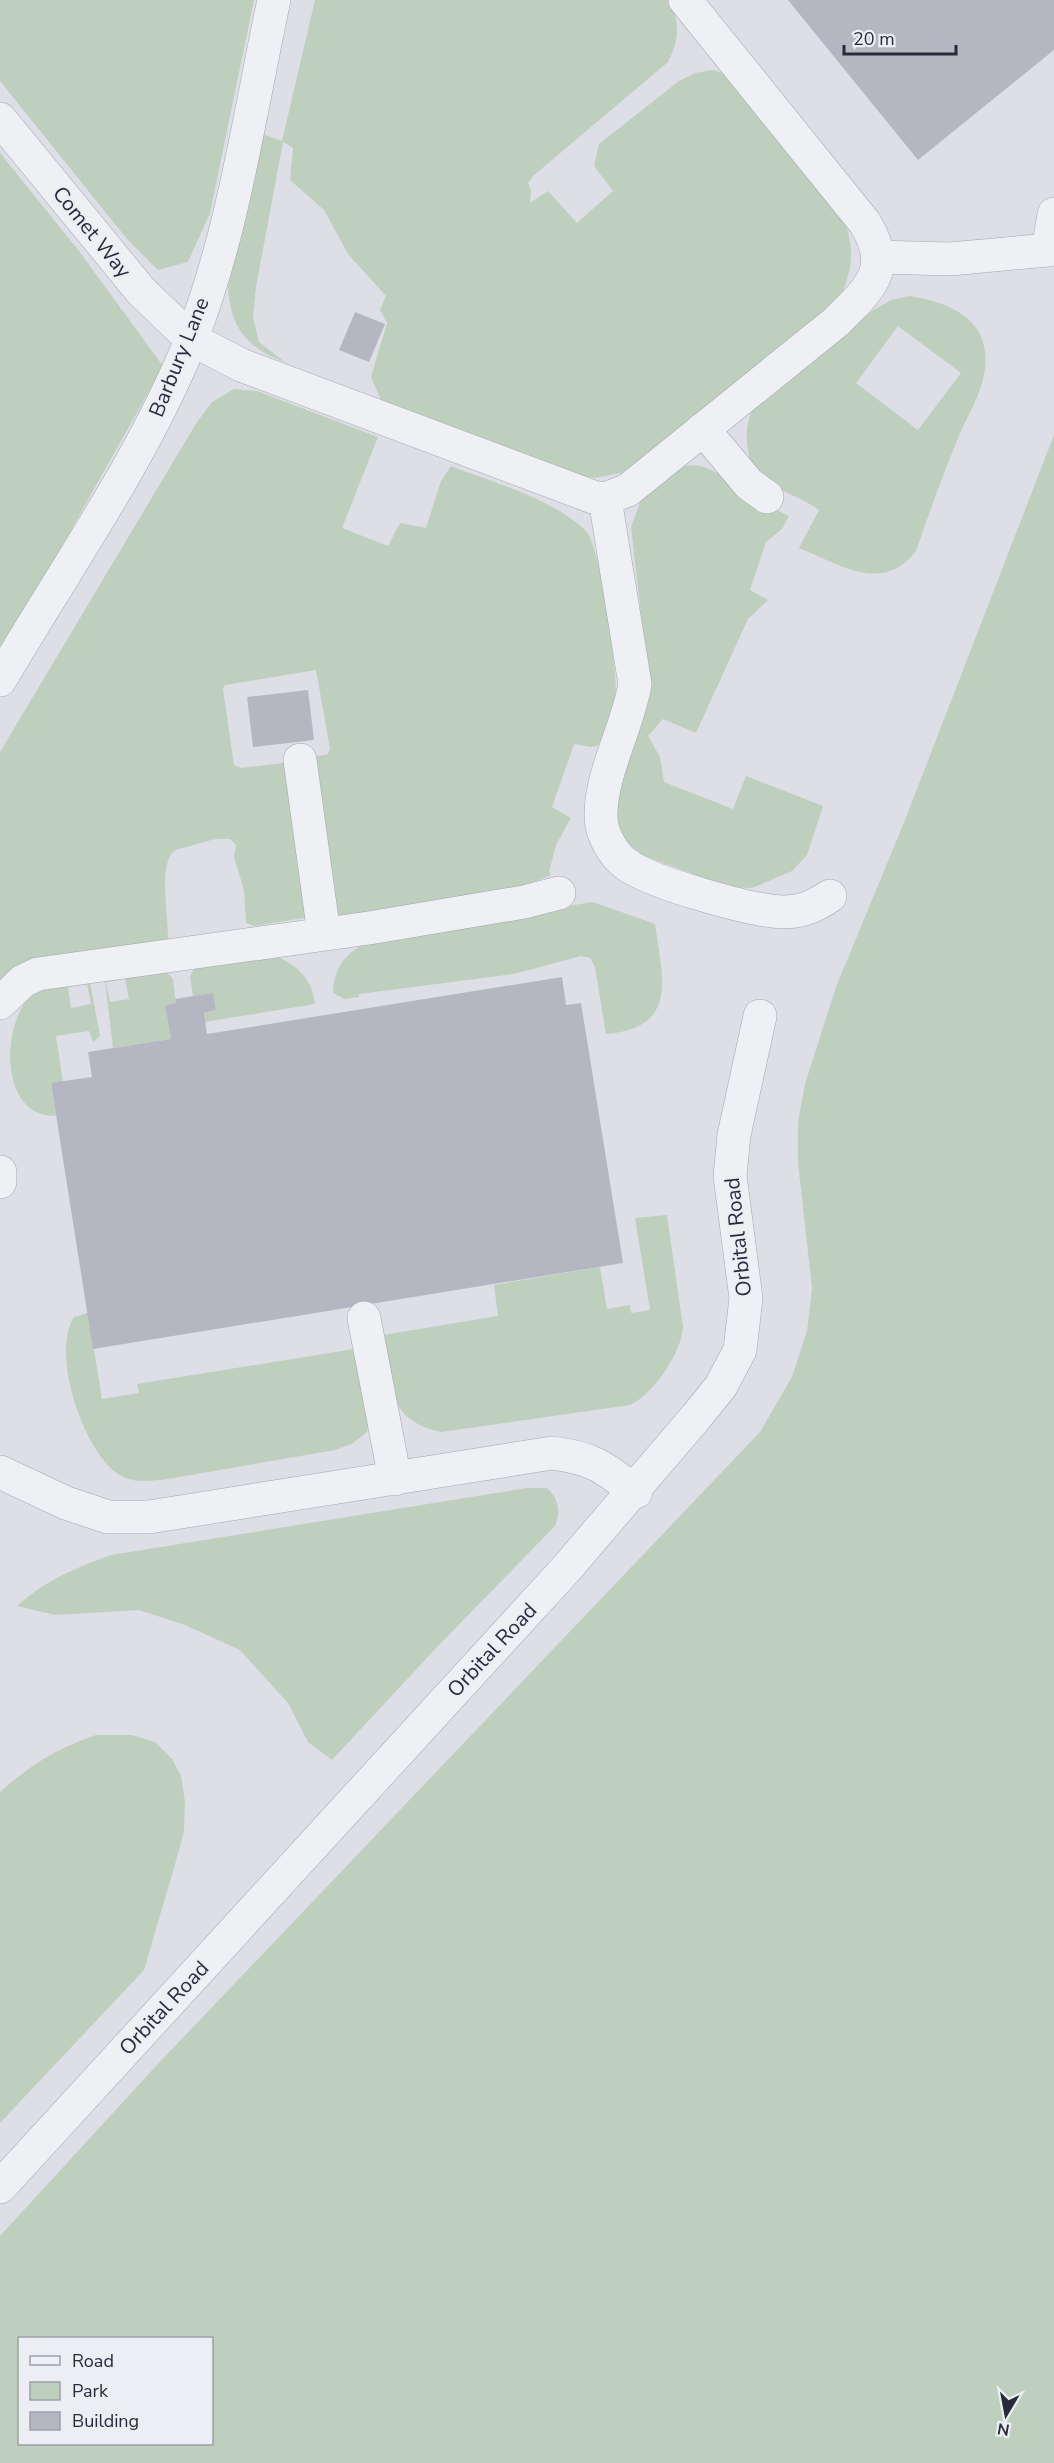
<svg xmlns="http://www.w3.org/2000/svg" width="1054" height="2463" font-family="'Nunito Sans',sans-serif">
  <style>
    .green { fill: #bfcfbe; fill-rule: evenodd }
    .building { fill: #b4b7c2 }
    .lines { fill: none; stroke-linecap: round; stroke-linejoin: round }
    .minor-casing { stroke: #a3a5af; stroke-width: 34 }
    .minor { stroke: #eff0f4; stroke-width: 33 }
    .labels { text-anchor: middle; stroke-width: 4.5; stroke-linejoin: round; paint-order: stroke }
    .street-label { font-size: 21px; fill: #272b3b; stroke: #eceef4 }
  </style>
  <rect width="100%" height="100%" fill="#dddee6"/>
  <!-- green -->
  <path class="green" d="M 0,0 L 254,0 L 210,213 L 188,262 L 158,270 L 127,239 L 0,81 Z
    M 315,0 L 668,0 C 681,22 679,40 668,62 L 533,176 L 528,183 L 531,190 L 530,203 L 548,191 L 577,223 L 613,191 L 594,166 L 599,144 L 679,81 L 695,73 L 713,70 L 726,74 L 846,226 C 856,255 850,278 837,304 L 626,472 L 595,478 L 573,476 L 381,400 L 371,377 L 387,323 L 380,310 L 386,296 L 348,254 L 324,210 L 290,180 L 293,148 L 283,142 L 256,287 L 253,318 L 259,342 L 286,363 C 248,348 230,329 228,286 L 263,134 L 282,141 Z
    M 0,153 L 79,251 L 163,366 L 0,657 Z
    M 909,296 C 958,303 998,326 982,383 C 977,402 965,420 958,438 C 943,475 929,513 916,551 C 883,595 839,564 799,548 L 819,510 C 788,487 749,490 747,441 C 746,425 749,414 757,402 L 872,311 L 891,300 ZM 898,326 L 961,373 L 918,430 L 856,383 Z
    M 234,389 L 257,391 L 378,437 L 342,528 L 388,546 L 400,523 L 426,528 L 441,481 L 451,466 C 496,484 550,497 586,531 C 601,546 619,680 616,705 C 614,718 608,732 604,744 L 591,747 L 574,744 L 552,807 L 571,818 L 556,845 L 549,872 L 551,875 L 520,888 L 343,916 L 336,915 L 306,759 L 328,754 L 330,749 L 316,670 L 225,685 L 223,689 L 234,765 L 241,768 L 291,762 L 310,917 L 254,926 L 246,923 L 244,890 L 234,857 L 236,845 L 230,839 C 212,838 206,842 190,846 C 185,848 180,848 176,850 C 157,860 169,921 168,939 L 160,944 L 0,982 L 0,752 L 197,422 L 212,402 Z
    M 1054,435 L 1054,2463 L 0,2463 L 0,2236 L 156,2066 L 760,1432 L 792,1377 L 807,1331 L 812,1288 L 798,1163 L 798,1122 L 805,1084 L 836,987 L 905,820 ZM 20,2338 L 212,2338 L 212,2444 L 20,2444 Z
    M 695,465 C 718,469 732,484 751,497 C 763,504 777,510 789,516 L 782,529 L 766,542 L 750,590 L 768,600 L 748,619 L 696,733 L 663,719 L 648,736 L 660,757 L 664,782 L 733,809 L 746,776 L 823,806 L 807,855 L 792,871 L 752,888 L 728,887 L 642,855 L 625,840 L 617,822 L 617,793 L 649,683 L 631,527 L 643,495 L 667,474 L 684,466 Z
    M 593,902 L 655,924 C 662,976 680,1028 606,1034 L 595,967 L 590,958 L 581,956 L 514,974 L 359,994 L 359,997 L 345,999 L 333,993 C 334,959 355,946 384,935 Z
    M 277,957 C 298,965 313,981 315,1004 L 205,1022 L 204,1013 L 216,1010 L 213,994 L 193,997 L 190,976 L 196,966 Z
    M 167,972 L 173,979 L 176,1003 L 165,1005 L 171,1039 L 113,1048 L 105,980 ZM 125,979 L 129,999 L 110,1002 L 106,982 Z
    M 90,982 L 100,1036 L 93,1042 L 89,1031 L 56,1036 L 63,1082 L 51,1084 L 56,1116 C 0,1118 0,1027 31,995 C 47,984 72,984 90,982 ZM 87,984 L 91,1004 L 71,1008 L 68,987 Z
    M 667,1215 L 683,1327 C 682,1352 653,1395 630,1405 L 441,1432 C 385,1420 392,1382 384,1335 L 498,1316 L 494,1285 L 600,1267 L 607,1309 L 630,1305 L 631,1313 L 650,1310 L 635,1218 Z
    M 88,1313 L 102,1399 L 139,1393 L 137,1384 L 354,1349 L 369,1422 L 367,1432 L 352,1444 L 335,1450 L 168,1479 C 150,1481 133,1484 118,1474 C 84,1451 50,1354 74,1317 Z
    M 527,1488 L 547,1488 C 559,1500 561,1510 555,1526 L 438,1646 L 332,1760 L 308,1742 L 288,1703 L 240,1650 L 185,1625 L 139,1610 L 55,1615 L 17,1606 C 47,1579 74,1569 111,1555 Z
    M 96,1735 L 132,1735 L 155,1742 L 172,1759 L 181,1776 L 185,1802 L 184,1831 L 176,1861 L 144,1970 L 0,2123 L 0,1792 C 32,1764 56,1749 96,1735 Z"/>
  <!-- building -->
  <path class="building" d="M 788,0 L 1054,0 L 1054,50 L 918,160 Z
    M 355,312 L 385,324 L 369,362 L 339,350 Z
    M 308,690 L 314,740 L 253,747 L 247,697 Z
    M 562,977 L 566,1005 L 581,1003 L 623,1263 L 93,1349 L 51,1083 L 92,1077 L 88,1052 L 171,1039 L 165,1005 L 176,1003 L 175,999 L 213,993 L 216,1010 L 204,1013 L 207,1034 Z"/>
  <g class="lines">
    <!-- minor casing -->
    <g class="minor-casing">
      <path id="minor" d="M 0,119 L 141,291 L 191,339 L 241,365 L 593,497 L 605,499 L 628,490 L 836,322 C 869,289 894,270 865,223 L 685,0
        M 878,257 L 950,259 L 1048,250 L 1054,214
        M 703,429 L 749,484 L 767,497
        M 605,499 L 635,684 C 628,727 600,774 601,817 C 601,833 613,855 626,864 C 651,883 752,911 783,912 C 802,912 815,906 830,896
        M 0,680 C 66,567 142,461 191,340 C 233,234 250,111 274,0
        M 300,760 L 324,934
        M 0,1003 L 23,981 L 38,974 L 369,928 L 524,902 L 559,893
        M 0,1172 L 0,1182
        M 364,1318 L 395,1479
        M 0,1472 L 66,1503 L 108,1517 L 149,1517 L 552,1453 C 593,1458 604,1467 636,1492
        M 0,2187 L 566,1569 L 696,1417 L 721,1386 L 740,1350 L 746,1298 L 730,1176 L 734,1135 L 760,1016"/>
    </g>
    <!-- minor -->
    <use href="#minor" class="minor"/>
  </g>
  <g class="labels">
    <!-- street labels -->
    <g class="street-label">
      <text transform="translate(92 232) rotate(51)" y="7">Comet Way</text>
      <text transform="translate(179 357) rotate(-68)" y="7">Barbury Lane</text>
      <text transform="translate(738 1237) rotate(-96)" y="7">Orbital Road</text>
      <text transform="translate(492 1650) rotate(-47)" y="7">Orbital Road</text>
      <text transform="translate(164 2008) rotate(-47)" y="7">Orbital Road</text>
    </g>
  </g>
  <!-- legend -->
  <rect x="18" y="2337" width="195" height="108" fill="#eceef4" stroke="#9da0aa" stroke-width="1.5"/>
  <rect x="30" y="2356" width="30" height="9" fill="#eff0f4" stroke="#9da0aa" stroke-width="1.5"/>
  <text x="72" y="2367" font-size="18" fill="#272b3b">Road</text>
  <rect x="30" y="2382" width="30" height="18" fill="#bfcfbe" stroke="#9da0aa" stroke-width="1.5"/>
  <text x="72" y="2397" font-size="18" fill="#272b3b">Park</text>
  <rect x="30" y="2412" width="30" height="18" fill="#b4b7c2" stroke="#9da0aa" stroke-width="1.5"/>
  <text x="72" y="2427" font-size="18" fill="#272b3b">Building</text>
  <!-- north arrow -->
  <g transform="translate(1006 2415) rotate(190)" stroke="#eceef4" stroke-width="4.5" paint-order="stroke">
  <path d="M0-4.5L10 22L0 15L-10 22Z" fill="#272b3b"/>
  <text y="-9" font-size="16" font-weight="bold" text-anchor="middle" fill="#272b3b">N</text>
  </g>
  <!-- scale -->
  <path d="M844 45v9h112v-9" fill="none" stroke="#272b3b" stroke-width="3"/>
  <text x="853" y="45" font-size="18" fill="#272b3b" stroke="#eceef4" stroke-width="4.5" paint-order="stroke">20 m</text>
</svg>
